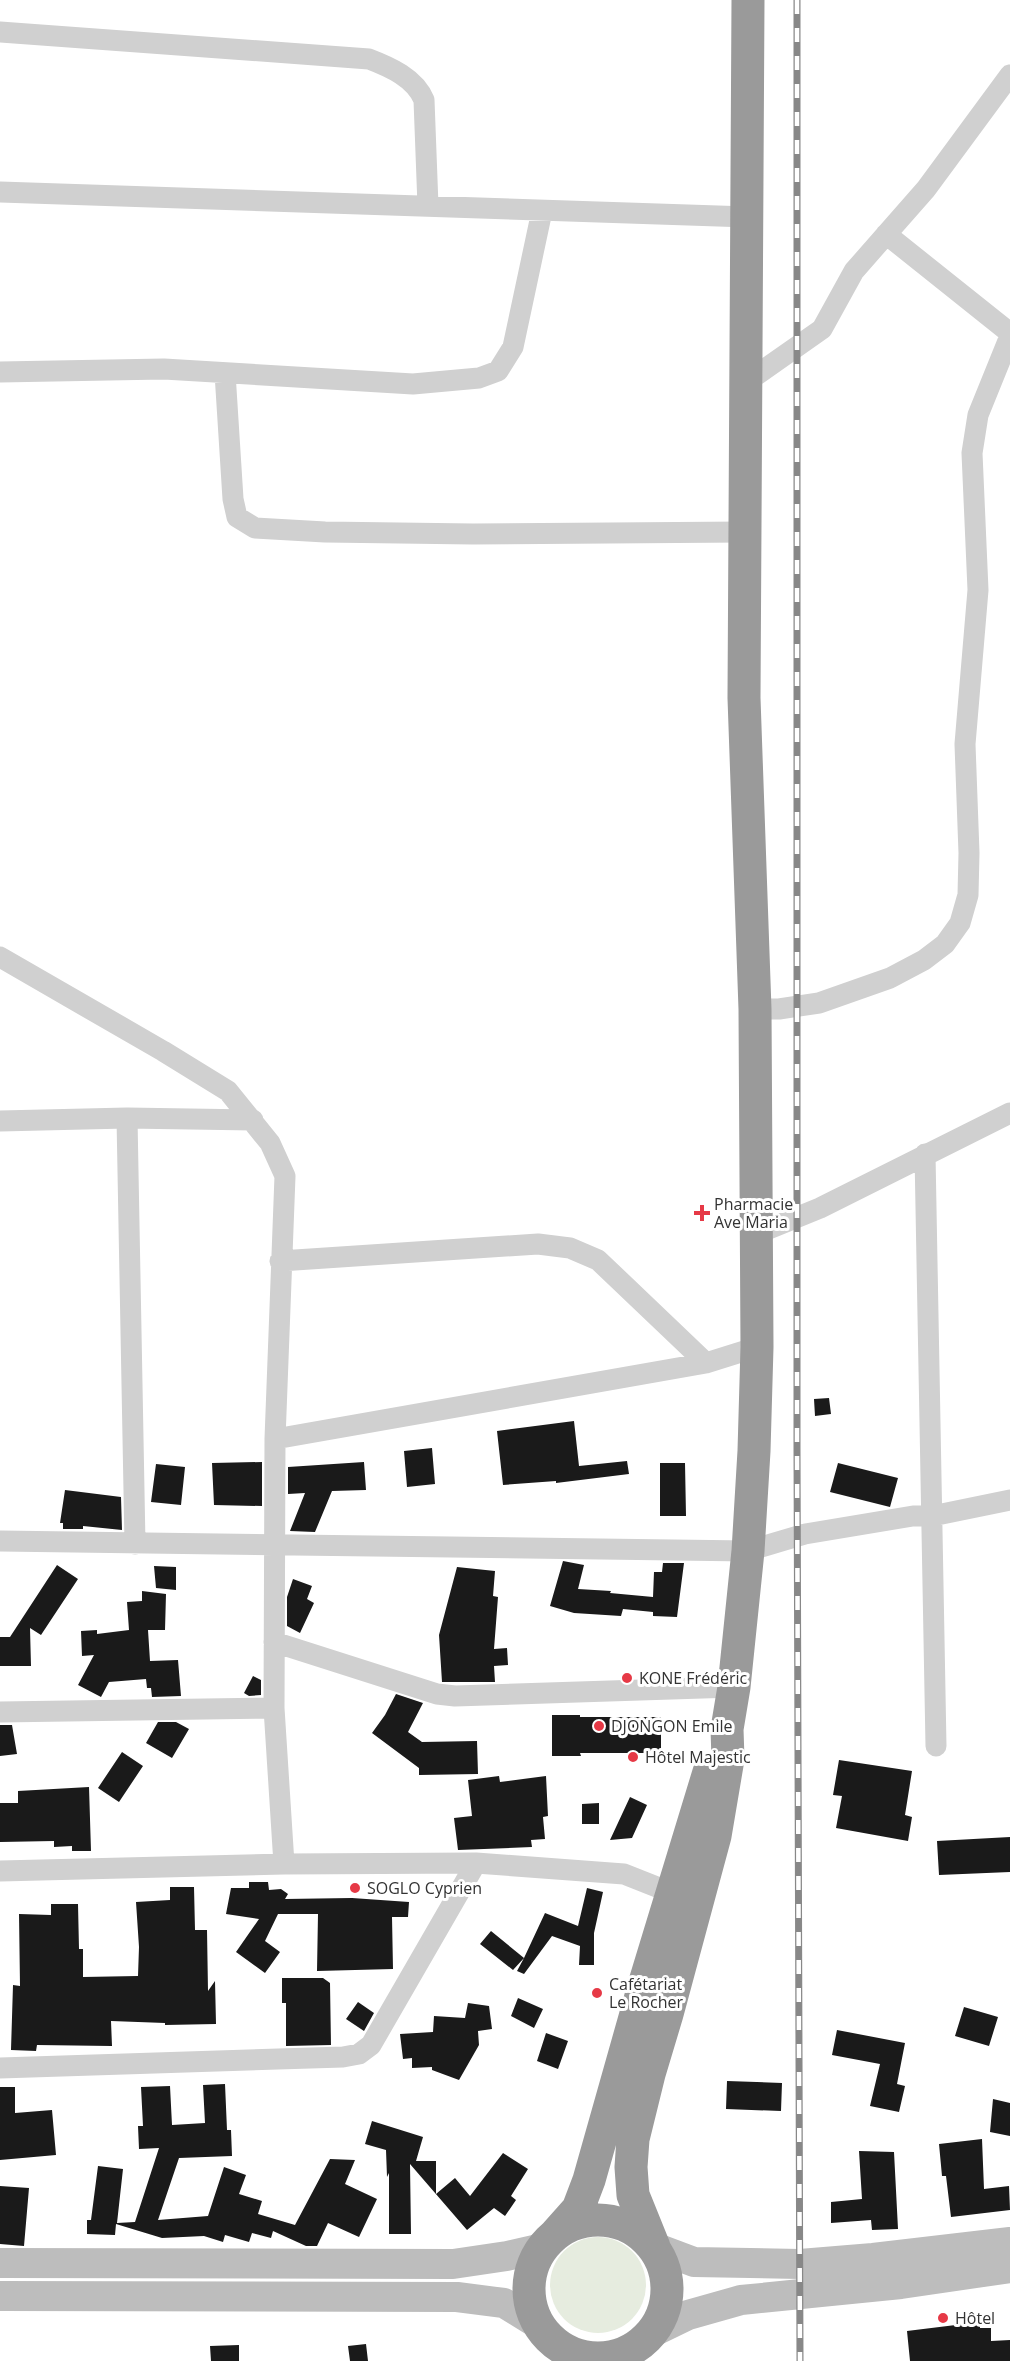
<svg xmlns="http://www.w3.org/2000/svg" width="1010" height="2361" font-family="'Open Sans',sans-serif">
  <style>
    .green { fill: #e6ecdf }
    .building { fill: #1a1a1a }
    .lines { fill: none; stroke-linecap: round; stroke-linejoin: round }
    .street { stroke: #d0d0d0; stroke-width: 21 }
    .secondary { stroke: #bdbdbd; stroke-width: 30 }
    .highway { stroke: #9a9a9a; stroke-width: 33 }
    .rail-casing { stroke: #888; stroke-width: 7 }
    .rail { stroke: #fff; stroke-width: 4.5; stroke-dasharray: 14; stroke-linecap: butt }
    .poi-dot { fill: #e63946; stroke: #fff; stroke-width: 2 }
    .labels { text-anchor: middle; stroke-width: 6; stroke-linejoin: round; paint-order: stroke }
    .poi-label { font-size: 16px; fill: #333; stroke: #fff; text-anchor: start }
  </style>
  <rect width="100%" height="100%" fill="#fff"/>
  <!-- green -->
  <path class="green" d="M550 2285a48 48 0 1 1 96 0a48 48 0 1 1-96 0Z"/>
  <!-- building -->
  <path class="building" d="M 829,1398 L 831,1414 L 815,1416 L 814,1399 Z
    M 574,1421 L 579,1466 L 627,1461 L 629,1474 L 556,1483 L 556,1481 L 503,1485 L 497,1431 Z
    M 432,1448 L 435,1484 L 407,1487 L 404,1451 Z
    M 262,1462 L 262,1506 L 214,1505 L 212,1463 Z
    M 364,1462 L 366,1490 L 332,1491 L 315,1532 L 290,1531 L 305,1493 L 288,1494 L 288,1467 Z
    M 660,1463 L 685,1463 L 686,1516 L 660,1516 Z
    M 838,1463 L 898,1478 L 890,1507 L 830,1492 Z
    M 156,1464 L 185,1467 L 181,1505 L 151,1502 Z
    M 65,1490 L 121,1497 L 122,1530 L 83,1526 L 83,1529 L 63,1529 L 63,1523 L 60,1523 Z
    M 563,1561 L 584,1565 L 578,1589 L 611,1591 L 610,1593 L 653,1597 L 654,1572 L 662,1572 L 663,1563 L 684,1563 L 677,1617 L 653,1616 L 653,1612 L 623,1609 L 621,1616 L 574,1613 L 550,1606 Z
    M 57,1565 L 78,1579 L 41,1635 L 30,1628 L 31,1666 L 0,1666 L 0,1637 L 10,1637 Z
    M 154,1566 L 176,1567 L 176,1590 L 156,1588 Z
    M 457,1567 L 495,1571 L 493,1596 L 498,1597 L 494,1649 L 507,1648 L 508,1665 L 494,1666 L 495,1682 L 442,1682 L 439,1635 Z
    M 293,1579 L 312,1586 L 307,1599 L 314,1603 L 300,1633 L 287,1626 L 287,1597 Z
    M 142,1591 L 166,1594 L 165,1630 L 148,1630 L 150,1661 L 178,1660 L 181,1696 L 152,1697 L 151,1688 L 147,1688 L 146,1679 L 109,1682 L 101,1697 L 78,1685 L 94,1655 L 82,1656 L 81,1631 L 97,1630 L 97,1634 L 129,1630 L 127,1602 L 142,1601 Z
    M 253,1676 L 261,1680 L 261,1695 L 249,1696 L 244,1693 Z
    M 396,1694 L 423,1703 L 408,1732 L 422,1742 L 477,1741 L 478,1774 L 419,1775 L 419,1768 L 372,1733 L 385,1715 Z
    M 552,1715 L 580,1715 L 580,1717 L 661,1717 L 661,1753 L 580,1753 L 581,1756 L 552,1756 Z
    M 158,1722 L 176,1722 L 189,1729 L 172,1758 L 146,1743 Z
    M 0,1725 L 12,1725 L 17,1754 L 0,1756 Z
    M 122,1752 L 143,1766 L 119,1802 L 98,1788 Z
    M 839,1760 L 912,1771 L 905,1815 L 912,1817 L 908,1841 L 836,1828 L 842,1796 L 833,1795 Z
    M 499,1776 L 500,1782 L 546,1776 L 548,1816 L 543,1817 L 545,1839 L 531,1840 L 532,1847 L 458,1850 L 454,1818 L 472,1816 L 468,1780 Z
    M 89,1787 L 91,1851 L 72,1851 L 72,1846 L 54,1847 L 54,1841 L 0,1842 L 0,1803 L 18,1803 L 18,1791 Z
    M 630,1797 L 647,1805 L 632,1838 L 610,1840 Z
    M 599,1803 L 599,1824 L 582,1824 L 582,1804 Z
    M 1010,1837 L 1010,1872 L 939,1875 L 937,1841 Z
    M 249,1882 L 268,1882 L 269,1890 L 281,1889 L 288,1894 L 285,1899 L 352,1898 L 409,1902 L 408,1917 L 392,1917 L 393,1969 L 317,1971 L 318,1914 L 278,1914 L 265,1941 L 280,1952 L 265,1973 L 236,1952 L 259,1919 L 226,1914 L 231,1888 L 249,1888 Z
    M 170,1887 L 194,1887 L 195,1930 L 207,1930 L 208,1991 L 215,1981 L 216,2024 L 165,2025 L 165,2023 L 111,2021 L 112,2046 L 37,2045 L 36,2051 L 11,2050 L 13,1985 L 20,1986 L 19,1914 L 51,1915 L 51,1904 L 78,1904 L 79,1949 L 83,1949 L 83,1977 L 138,1976 L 139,1947 L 136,1902 L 170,1900 Z
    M 587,1888 L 603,1892 L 594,1933 L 594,1965 L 579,1965 L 580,1946 L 552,1936 L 524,1974 L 517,1971 L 524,1958 L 513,1970 L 480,1944 L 491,1931 L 524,1958 L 545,1913 L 578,1926 Z
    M 282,1978 L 323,1978 L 330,1983 L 331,2045 L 286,2046 L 286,2003 L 282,2003 Z
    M 518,1998 L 543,2009 L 534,2028 L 511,2016 Z
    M 358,2002 L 374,2013 L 364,2031 L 346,2019 Z
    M 468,2003 L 489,2006 L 492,2029 L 478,2031 L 479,2045 L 459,2080 L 432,2070 L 432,2067 L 412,2068 L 412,2058 L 403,2059 L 400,2034 L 433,2032 L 434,2016 L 465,2018 Z
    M 964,2007 L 998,2017 L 989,2046 L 955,2036 Z
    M 837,2030 L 905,2043 L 897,2084 L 905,2086 L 899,2112 L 870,2106 L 880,2064 L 832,2055 Z
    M 546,2033 L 568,2041 L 558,2069 L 537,2061 Z
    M 727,2081 L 782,2083 L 781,2111 L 726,2109 Z
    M 225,2084 L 227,2130 L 231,2130 L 232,2156 L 179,2158 L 158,2220 L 208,2216 L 224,2167 L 246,2175 L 239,2194 L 262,2201 L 258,2214 L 295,2225 L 330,2159 L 355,2160 L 345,2184 L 377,2199 L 359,2237 L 328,2223 L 317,2246 L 306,2246 L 273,2231 L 271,2238 L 252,2233 L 249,2242 L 225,2235 L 223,2242 L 204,2236 L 162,2238 L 116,2224 L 115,2235 L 87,2234 L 87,2220 L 91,2220 L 98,2166 L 123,2169 L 117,2223 L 135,2222 L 159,2148 L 139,2149 L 138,2126 L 143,2126 L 141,2087 L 170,2086 L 172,2125 L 205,2123 L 203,2085 Z
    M 0,2087 L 15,2087 L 15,2113 L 52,2110 L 56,2155 L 0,2160 Z
    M 993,2099 L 1010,2103 L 1010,2136 L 990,2132 Z
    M 372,2121 L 423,2137 L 416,2161 L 436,2161 L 436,2194 L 455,2178 L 470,2196 L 503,2153 L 528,2169 L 511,2196 L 516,2200 L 505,2216 L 494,2208 L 467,2230 L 410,2164 L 411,2234 L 389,2234 L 389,2173 L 387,2177 L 386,2150 L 365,2144 Z
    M 982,2139 L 984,2189 L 1009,2186 L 1010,2210 L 951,2217 L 946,2176 L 942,2176 L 939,2144 Z
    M 859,2151 L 894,2152 L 898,2229 L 872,2230 L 871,2220 L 831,2223 L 831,2202 L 862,2199 Z
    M 0,2186 L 29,2188 L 24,2246 L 0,2244 Z
    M 980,2322 L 980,2328 L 991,2328 L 991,2341 L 1010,2340 L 1010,2361 L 910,2361 L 907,2331 Z
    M 366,2344 L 368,2361 L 350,2361 L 348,2346 Z
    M 239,2345 L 239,2361 L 211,2361 L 210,2346 Z"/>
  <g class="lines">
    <!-- street -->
    <path class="street" d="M 0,32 L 369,59 C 390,67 415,78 424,100 L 428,206
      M 0,192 L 748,217
      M 886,234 L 1010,333
      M 0,372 L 164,369 L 413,384 L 479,378 L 498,371 L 513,347 L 542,211
      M 225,373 L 233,499 L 237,517 L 255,528 L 325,532 L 473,534 L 744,532
      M 745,383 L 822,329 L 854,271 L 926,189 L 1010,75
      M 0,957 L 163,1051 L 228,1091 L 270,1143 L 285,1176 L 275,1439 L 274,1708 L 284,1864
      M 755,1009 L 779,1009 L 819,1003 L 890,978 L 924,960 L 945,944 L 960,923 L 968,895 L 969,853 L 965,744 L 978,590 L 972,453 L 978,415 L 1010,336
      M 127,1118 L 135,1544
      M 0,1121 L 127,1118 L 253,1120
      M 925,1154 L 936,1746
      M 756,1234 L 820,1208 L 1010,1113
      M 280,1261 L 538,1244 L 570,1248 L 598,1260 L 706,1363
      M 275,1439 L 706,1363 L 757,1347
      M 0,1541 L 748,1551 L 805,1534 L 913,1516 L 932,1516 L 1010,1500
      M 274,1642 L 437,1694 L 455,1696 L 734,1687
      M 0,1712 L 274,1708
      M 0,1871 L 284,1864 L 476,1863 L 624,1874 L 672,1893
      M 0,2068 L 343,2057 L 359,2054 L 371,2045 L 476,1863"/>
    <!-- secondary -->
    <path class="secondary" d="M 654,2247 L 694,2262 L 800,2264 L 873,2258 L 1010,2242
      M 0,2263 L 453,2264 L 507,2256 L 542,2248
      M 0,2296 L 457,2297 L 504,2303 L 538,2324
      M 653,2332 L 688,2315 L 741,2300 L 901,2284 L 1010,2268"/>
    <!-- highway -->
    <path class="highway" d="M529 2289a69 69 0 1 1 138 0a69 69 0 1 1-138 0Z
      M 554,2236 L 578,2209 L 589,2180 L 645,1982 L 709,1772
      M 654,2247 L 633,2195 L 631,2167 L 633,2139 L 649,2074 L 667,2014 L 715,1836 L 728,1759 L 727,1729 L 734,1687 L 748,1551 L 754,1451 L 757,1347 L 755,1009 L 744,698 L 748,0"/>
    <!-- rail casing -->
    <g class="rail-casing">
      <path id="rail" d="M 797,0 L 797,1447 L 800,2361"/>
    </g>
    <!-- rail -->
    <use href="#rail" class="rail"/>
  </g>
  <!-- markers -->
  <g class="poi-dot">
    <path d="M699 1204h6v6h6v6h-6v6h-6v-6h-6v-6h6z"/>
    <circle cx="627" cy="1678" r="6"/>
    <circle cx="599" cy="1726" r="6"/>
    <circle cx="633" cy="1757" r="6"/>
    <circle cx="355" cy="1888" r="6"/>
    <circle cx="597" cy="1993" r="6"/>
    <circle cx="943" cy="2318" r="6"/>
  </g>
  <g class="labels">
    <!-- poi labels -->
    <g class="poi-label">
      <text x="714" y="1210">Pharmacie<tspan x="714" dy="18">Ave Maria</tspan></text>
      <text x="639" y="1684">KONE Frédéric</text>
      <text x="611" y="1732">DJONGON Emile</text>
      <text x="645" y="1763">Hôtel Majestic</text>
      <text x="367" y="1894">SOGLO Cyprien</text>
      <text x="609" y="1990">Cafétariat<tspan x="609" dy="18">Le Rocher</tspan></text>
      <text x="955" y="2324">Hôtel</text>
    </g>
  </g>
</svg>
